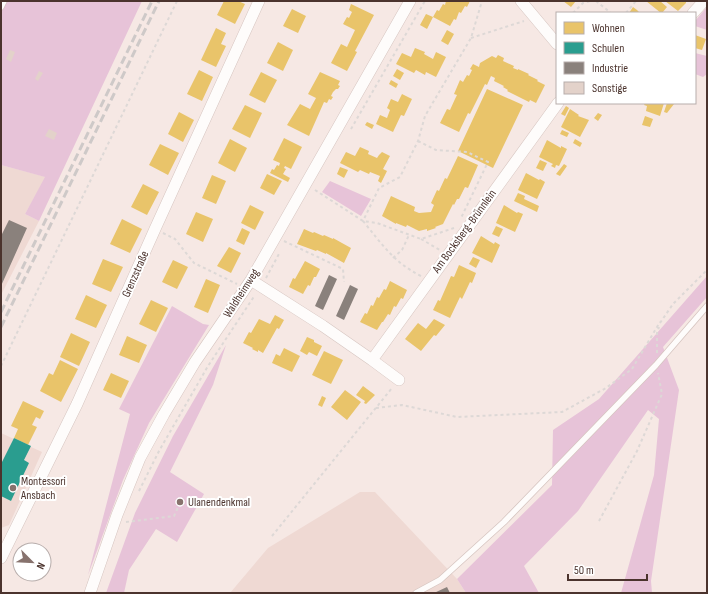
<svg xmlns="http://www.w3.org/2000/svg" width="708" height="594" font-family="'Sofia Sans Condensed',sans-serif">
  <style>
    .built { fill: #efd9d3 }
    .green { fill: #e7c3d8 }
    .homes { fill: #e9c46a }
    .schools { fill: #2a9d8f }
    .industry { fill: #8a817c }
    .building { fill: #e3d2ca }
    .lines { fill: none; stroke-linecap: round; stroke-linejoin: round }
    .lane-casing { stroke: #d6c5c0; stroke-width: 7 }
    .street-casing { stroke: #d6c5c0; stroke-width: 12 }
    .path { stroke: #ddd8d6; stroke-width: 2; stroke-dasharray: 3 3; stroke-linecap: butt }
    .lane { stroke: #fefcfb; stroke-width: 5.5 }
    .street { stroke: #fefcfb; stroke-width: 11 }
    .rail { stroke: #cec9c8; stroke-width: 3; stroke-dasharray: 8 4; stroke-linecap: butt }
    .poi-dot { fill: #87726d; stroke: #fff; stroke-width: 1.5 }
    .labels { text-anchor: middle; stroke-width: 4; stroke-linejoin: round; paint-order: stroke }
    .street-label { font-size: 12px; fill: #4b332d; stroke: #fff }
    .poi-label { font-size: 12px; fill: #4b332d; stroke: #fff; text-anchor: start }
  </style>
  <rect width="100%" height="100%" fill="#f6e8e4"/>
  <!-- built -->
  <path class="built" d="M 1,165 L 46,177 L 25,214 L 39,221 L 1,295 Z
    M 1,433 L 42,452 L 9,525 L 1,528 Z
    M 360,492 L 375,492 L 457,579 L 466,593 L 230,593 L 268,548 Z"/>
  <!-- green -->
  <path class="green" d="M 1,1 L 142,1 L 39,221 L 25,214 L 45,177 L 1,165 Z
    M 707,7 L 707,30 L 695,26 L 695,21 Z
    M 695,53 L 707,56 L 707,74 L 703,77 L 695,74 Z
    M 330,181 L 371,199 L 361,216 L 322,192 Z
    M 707,276 L 707,297 L 663,347 L 679,390 L 651,581 L 652,593 L 621,593 L 654,475 L 659,419 L 648,410 L 578,511 L 524,566 L 539,593 L 466,593 L 457,579 L 552,485 L 553,430 L 599,399 Z
    M 172,306 L 203,324 L 209,325 L 149,423 L 123,480 L 88,575 L 130,414 L 119,409 Z
    M 226,345 L 213,385 L 170,472 L 204,494 L 177,542 L 156,529 L 129,570 L 124,593 L 106,593 L 135,513 L 173,436 Z"/>
  <!-- homes -->
  <path class="homes" d="M 224,1 L 238,1 L 245,4 L 235,24 L 217,15 Z
    M 446,1 L 470,1 L 467,7 L 465,6 L 461,13 L 459,12 L 456,20 L 454,19 L 450,26 L 433,17 L 437,10 L 439,11 L 443,4 L 445,5 Z
    M 563,1 L 576,1 L 571,7 Z
    M 646,1 L 660,1 L 667,7 L 662,13 L 661,13 Z
    M 665,1 L 686,1 L 686,3 L 678,11 Z
    M 351,4 L 374,15 L 355,51 L 357,52 L 347,71 L 331,63 L 341,44 L 347,47 L 355,30 L 343,24 L 347,17 L 349,18 L 352,12 L 349,10 Z
    M 633,7 L 637,10 L 640,13 L 629,13 Z
    M 292,9 L 306,16 L 298,33 L 283,26 Z
    M 426,14 L 433,17 L 427,29 L 420,25 Z
    M 216,28 L 226,33 L 221,44 L 226,46 L 216,67 L 201,60 Z
    M 447,30 L 454,34 L 448,45 L 441,41 Z
    M 695,35 L 706,39 L 702,50 L 695,48 Z
    M 278,42 L 293,50 L 283,71 L 267,63 Z
    M 415,48 L 425,52 L 424,54 L 433,59 L 436,52 L 446,57 L 436,77 L 426,72 L 425,75 L 416,70 L 414,73 L 396,64 L 402,53 L 411,57 Z
    M 498,55 L 504,58 L 503,61 L 514,66 L 513,68 L 518,70 L 518,69 L 529,74 L 528,75 L 538,80 L 537,81 L 545,85 L 536,103 L 530,100 L 529,102 L 507,91 L 508,90 L 503,87 L 504,86 L 494,81 L 495,78 L 491,76 L 487,85 L 485,84 L 470,114 L 468,113 L 459,132 L 440,123 L 447,109 L 450,110 L 455,99 L 457,95 L 454,94 L 460,80 L 463,82 L 467,75 L 469,76 L 472,70 L 470,69 L 473,64 L 479,67 L 480,63 L 492,56 L 496,58 Z
    M 397,69 L 404,73 L 400,80 L 393,76 Z
    M 199,70 L 213,77 L 202,101 L 187,94 Z
    M 261,72 L 277,80 L 265,103 L 249,95 Z
    M 320,72 L 340,81 L 338,85 L 340,86 L 338,89 L 336,89 L 333,92 L 331,96 L 333,97 L 331,100 L 329,99 L 327,103 L 324,102 L 309,136 L 287,125 L 300,104 L 310,109 L 316,98 L 308,94 Z
    M 391,80 L 398,84 L 396,88 L 389,84 Z
    M 487,89 L 523,105 L 493,168 L 458,151 Z
    M 402,94 L 412,99 L 404,116 L 401,115 L 393,132 L 376,124 L 380,115 L 387,118 L 390,110 L 387,108 L 391,99 L 398,102 Z
    M 645,103 L 664,103 L 660,116 L 646,111 L 647,106 L 644,105 Z
    M 667,103 L 674,104 L 667,113 L 664,112 Z
    M 245,105 L 262,113 L 250,138 L 232,129 Z
    M 566,106 L 569,108 L 565,116 L 561,114 Z
    M 570,109 L 579,115 L 578,116 L 589,120 L 580,137 L 561,127 Z
    M 179,112 L 194,120 L 183,142 L 168,134 Z
    M 598,113 L 602,115 L 598,121 L 594,118 Z
    M 645,116 L 653,119 L 650,127 L 642,125 Z
    M 367,122 L 374,125 L 372,129 L 365,125 Z
    M 562,130 L 569,133 L 567,137 L 560,134 Z
    M 284,138 L 302,147 L 291,169 L 285,166 L 284,168 L 286,169 L 283,174 L 290,178 L 288,182 L 270,173 L 272,169 L 274,170 L 277,165 L 279,166 L 280,163 L 273,160 Z
    M 230,139 L 247,148 L 235,172 L 218,163 Z
    M 575,139 L 582,143 L 580,147 L 573,143 Z
    M 547,140 L 561,148 L 561,146 L 567,149 L 559,166 L 556,165 L 555,168 L 551,166 L 553,164 L 539,157 Z
    M 160,144 L 179,153 L 168,175 L 149,165 Z
    M 360,147 L 369,151 L 368,154 L 377,158 L 379,155 L 382,152 L 390,156 L 383,169 L 387,171 L 381,183 L 378,181 L 380,176 L 370,172 L 369,174 L 360,170 L 358,172 L 340,163 L 346,152 L 355,156 Z
    M 458,156 L 478,165 L 468,188 L 465,187 L 459,199 L 457,199 L 454,205 L 453,204 L 443,224 L 435,227 L 436,228 L 427,231 L 427,229 L 419,231 L 407,225 L 406,227 L 396,223 L 396,224 L 382,216 L 391,196 L 415,207 L 414,211 L 419,213 L 431,212 L 434,205 L 431,203 L 437,190 L 439,191 L 445,178 L 447,179 Z
    M 540,160 L 547,163 L 543,171 L 536,168 Z
    M 564,164 L 567,166 L 560,176 L 556,174 Z
    M 340,167 L 348,170 L 344,178 L 337,174 Z
    M 526,173 L 539,180 L 540,179 L 545,182 L 537,199 L 518,190 Z
    M 267,174 L 282,181 L 274,195 L 260,188 Z
    M 212,175 L 226,181 L 216,204 L 202,198 Z
    M 143,184 L 159,192 L 147,215 L 131,207 Z
    M 518,193 L 525,196 L 524,199 L 539,206 L 537,212 L 514,201 Z
    M 250,205 L 264,212 L 255,230 L 241,223 Z
    M 504,205 L 517,213 L 518,212 L 523,214 L 515,232 L 496,223 Z
    M 196,212 L 213,219 L 203,242 L 186,234 Z
    M 122,219 L 142,229 L 130,253 L 110,244 Z
    M 496,226 L 503,229 L 499,237 L 492,234 Z
    M 242,228 L 250,232 L 244,245 L 236,241 Z
    M 304,229 L 313,233 L 314,232 L 323,236 L 324,235 L 333,239 L 333,238 L 351,248 L 344,263 L 326,253 L 326,254 L 317,250 L 316,251 L 297,244 Z
    M 481,236 L 494,244 L 495,242 L 500,245 L 492,263 L 472,253 Z
    M 229,247 L 241,253 L 231,273 L 217,266 Z
    M 473,257 L 480,260 L 476,268 L 469,264 Z
    M 103,259 L 123,267 L 111,292 L 92,284 Z
    M 173,260 L 188,267 L 177,289 L 162,282 Z
    M 305,261 L 320,269 L 316,277 L 314,277 L 310,286 L 308,285 L 303,294 L 289,287 L 293,278 L 295,279 Z
    M 459,265 L 476,273 L 472,283 L 470,282 L 462,299 L 460,297 L 450,318 L 433,310 L 438,300 L 440,301 L 451,276 L 454,277 Z
    M 206,279 L 220,285 L 208,313 L 194,307 Z
    M 390,281 L 407,290 L 403,299 L 401,298 L 396,307 L 394,306 L 390,315 L 388,314 L 383,322 L 382,322 L 377,330 L 360,322 L 365,313 L 367,314 L 371,305 L 373,306 L 377,297 L 379,298 L 384,289 L 386,290 Z
    M 86,295 L 107,305 L 96,328 L 75,319 Z
    M 151,300 L 168,308 L 156,332 L 139,324 Z
    M 275,315 L 284,320 L 279,329 L 277,328 L 263,353 L 258,350 L 258,352 L 252,349 L 253,348 L 243,343 L 249,332 L 251,333 L 259,319 L 270,324 Z
    M 434,319 L 445,325 L 436,336 L 434,335 L 421,351 L 405,339 L 418,323 L 426,329 Z
    M 71,333 L 90,342 L 79,366 L 60,357 Z
    M 127,336 L 147,345 L 139,363 L 119,355 Z
    M 307,337 L 314,340 L 314,342 L 322,346 L 317,356 L 309,352 L 307,355 L 300,351 Z
    M 284,348 L 300,356 L 292,372 L 272,363 L 276,354 L 280,356 Z
    M 324,351 L 343,360 L 331,384 L 312,375 Z
    M 60,360 L 78,369 L 61,402 L 40,391 L 49,373 L 53,375 Z
    M 111,373 L 129,381 L 121,398 L 103,390 Z
    M 363,386 L 375,395 L 366,404 L 364,403 L 365,401 L 356,395 Z
    M 345,390 L 361,402 L 347,420 L 331,407 Z
    M 322,396 L 326,398 L 322,407 L 318,405 Z
    M 23,401 L 44,411 L 40,419 L 36,417 L 32,425 L 37,427 L 28,445 L 14,438 L 18,429 L 11,426 Z"/>
  <!-- schools -->
  <path class="schools" d="M 14,438 L 31,446 L 24,460 L 29,463 L 11,501 L 1,496 L 1,464 Z"/>
  <!-- industry -->
  <path class="industry" d="M 9,220 L 27,228 L 1,286 L 1,236 Z
    M 329,275 L 337,279 L 323,310 L 315,306 Z
    M 350,285 L 358,289 L 344,320 L 336,316 Z
    M 447,587 L 450,593 L 434,593 Z"/>
  <!-- building -->
  <path class="building" d="M 10,50 L 15,52 L 11,62 L 6,59 Z
    M 39,71 L 43,73 L 38,81 L 35,79 Z
    M 49,129 L 57,133 L 54,140 L 45,136 Z"/>
  <g class="lines">
    <!-- lane casing -->
    <g class="lane-casing">
      <path id="lane" d="M 1,7 L 4,1
        M 416,593 L 440,580 L 504,522 L 656,365 L 707,306"/>
    </g>
    <!-- street casing -->
    <g class="street-casing">
      <path id="street" d="M 521,1 L 557,44
        M 693,13 L 704,1
        M 251,280 L 323,326 L 372,360 L 558,103
        M 372,360 L 399,380
        M 1,558 L 77,404 L 155,229 L 259,1
        M 90,593 L 117,515 L 140,458 L 164,414 L 195,362 L 251,280 L 410,1"/>
    </g>
    <!-- path -->
    <path class="path" d="M 596,1 L 611,13
      M 573,13 L 583,3 L 591,1
      M 626,13 L 636,1
      M 471,38 L 524,21
      M 351,129 L 425,1
      M 418,141 L 436,150 L 467,152 L 488,162 L 461,218
      M 315,190 L 363,221 L 377,223 L 421,239 L 454,228
      M 163,233 L 175,239 L 194,263 L 237,284
      M 421,239 L 440,250
      M 284,241 L 343,269 L 344,282
      M 393,258 L 402,250 L 409,235
      M 421,276 C 393,262 382,244 363,221 L 379,188 L 400,177 L 418,141 L 425,116 L 471,38 L 482,1
      M 266,278 L 280,252
      M 660,323 L 673,304 L 707,270
      M 657,353 L 657,333 L 659,327
      M 1,366 L 177,1
      M 376,408 L 402,405 L 457,417 L 562,412 L 606,388 L 632,369 L 660,322
      M 139,491 L 159,451 L 208,366 L 255,295
      M 599,521 L 637,451 L 662,394 L 658,373
      M 126,522 L 174,516 L 181,501
      M 272,536 L 392,388"/>
    <!-- lane -->
    <use href="#lane" class="lane"/>
    <!-- street -->
    <use href="#street" class="street"/>
    <!-- rail -->
    <path class="rail" d="M 1,312 L 152,1
      M 1,327 L 159,1"/>
  </g>
  <!-- markers -->
  <g class="poi-dot">
    <circle cx="13" cy="488" r="4"/>
    <circle cx="180" cy="502" r="4"/>
  </g>
  <g class="labels">
    <!-- street labels -->
    <g class="street-label">
      <text transform="translate(464 231) rotate(-54)" y="4">Am Bocksberg-Brünnlein</text>
      <text transform="translate(135 274) rotate(-66)" y="4">Grenzstraße</text>
      <text transform="translate(241 293) rotate(-57)" y="4">Waldheimweg</text>
    </g>
    <!-- poi labels -->
    <g class="poi-label">
      <text x="21" y="485">Montessori<tspan x="21" dy="14">Ansbach</tspan></text>
      <text x="188" y="506">Ulanendenkmal</text>
    </g>
  </g>
  <!-- border -->
  <rect width="708" height="594" fill="none" stroke="#4b332d" stroke-width="4"/>
  <!-- legend -->
  <rect x="556" y="12" width="140" height="92" fill="#ffffff" stroke="#b7adab"/>
  <rect x="564" y="22" width="20" height="12" fill="#e9c46a" stroke="#b7adab"/>
  <text x="592" y="32" font-size="12" fill="#4b332d">Wohnen</text>
  <rect x="564" y="42" width="20" height="12" fill="#2a9d8f" stroke="#b7adab"/>
  <text x="592" y="52" font-size="12" fill="#4b332d">Schulen</text>
  <rect x="564" y="62" width="20" height="12" fill="#8a817c" stroke="#b7adab"/>
  <text x="592" y="72" font-size="12" fill="#4b332d">Industrie</text>
  <rect x="564" y="82" width="20" height="12" fill="#e3d2ca" stroke="#b7adab"/>
  <text x="592" y="92" font-size="12" fill="#4b332d">Sonstige</text>
  <!-- north arrow -->
  <g transform="translate(32 562) rotate(114)"><circle r="19" fill="#ffffff" stroke="#b7adab"/>
  <path d="M0-3L7 15L0 10L-7 15Z" fill="#87726d"/>
  <text y="-6" font-size="11" font-weight="bold" text-anchor="middle" fill="#4b332d">N</text>
  </g>
  <!-- scale -->
  <path d="M568 574v6h79v-6" fill="none" stroke="#4b332d" stroke-width="2"/>
  <text x="574" y="574" font-size="12" fill="#4b332d" stroke="#ffffff" stroke-width="3" paint-order="stroke">50 m</text>
</svg>
